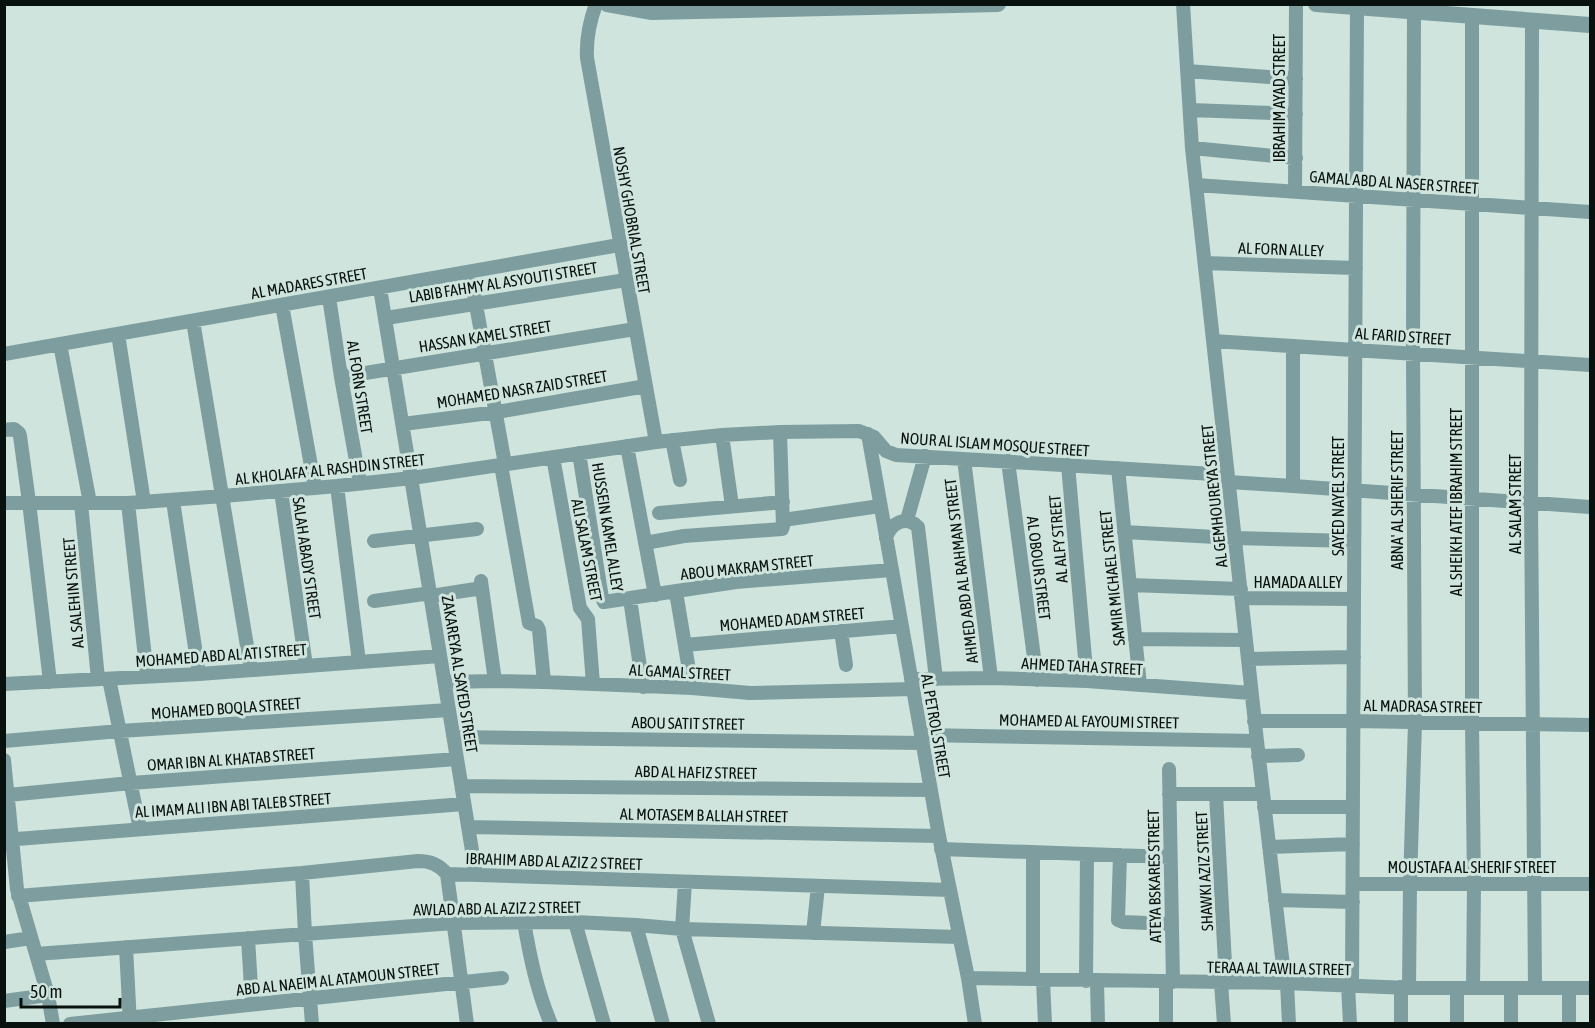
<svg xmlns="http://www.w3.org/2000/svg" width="1595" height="1028" font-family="'Asap Condensed',sans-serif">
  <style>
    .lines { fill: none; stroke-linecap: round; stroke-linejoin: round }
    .minor { stroke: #7e9d9f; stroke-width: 14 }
    .tertiary { stroke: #7e9d9f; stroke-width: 16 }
    .labels { text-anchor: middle; stroke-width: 6; stroke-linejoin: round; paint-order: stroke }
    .street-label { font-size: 16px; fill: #09110e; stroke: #cee4dc }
  </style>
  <rect width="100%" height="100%" fill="#cee4dc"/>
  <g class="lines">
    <!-- minor -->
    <path class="minor" d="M 596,4 C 589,23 586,39 587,58 L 656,442
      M 1183,4 L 1192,148 L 1196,185 L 1257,741 L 1285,983
      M 1472,16 L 1472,723 L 1474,884 L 1473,988
      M 1532,21 L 1531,503 L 1535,987
      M 1187,71 L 1296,79
      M 1190,110 L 1296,114
      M 1192,148 L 1296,158
      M 1196,185 L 1590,212
      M 1295,192 L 1296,4
      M 1205,263 L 1356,268
      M 470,272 L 505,464
      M 380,288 L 476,875
      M 329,297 L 341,377 L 360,483
      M 282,305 L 315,488
      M 386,318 L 626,280
      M 193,321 L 251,670
      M 118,334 L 144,502
      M 1213,341 L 1590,365
      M 60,344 L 90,503
      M 4,354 L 619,245
      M 341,377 L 635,329
      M 403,424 L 497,412 L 646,386
      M 4,430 L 14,429 L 19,433 L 20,436 L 29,502 L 50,682
      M 868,434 L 939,836 L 968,978 L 975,1024
      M 722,435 L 732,506
      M 672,440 L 680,480
      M 627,446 L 655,595
      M 579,453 L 602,598 L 604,602 L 736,582 L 892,570
      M 553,457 L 580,608 L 588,619 L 593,684
      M 964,459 L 991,678
      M 1008,461 L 1037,680
      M 501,465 L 529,623 L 537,626 L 539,630 L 544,682
      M 1068,465 L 1087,681
      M 1118,468 L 1140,685
      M 337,486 L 359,662
      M 1293,486 L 1293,346
      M 281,491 L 306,666
      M 173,501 L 199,674
      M 4,503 L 128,503 L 223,496 L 337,486 L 412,478 L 656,442 L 722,435 L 780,432 L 859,431 L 874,437 L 886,451 L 896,455 L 1213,474 L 1226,478 L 1229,482 L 1293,486 L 1590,507
      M 81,503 L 98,679
      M 128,503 L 147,676
      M 659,513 L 783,502
      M 783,520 L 880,506
      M 907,520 L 925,456
      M 1124,532 L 1234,538 L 1354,541
      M 886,538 C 890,524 906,514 918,527 L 936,679
      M 374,541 L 477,529
      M 645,543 L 684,536 L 782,529 L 783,526 L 780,432
      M 481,581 L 495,681
      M 1130,585 L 1241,589
      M 676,592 L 692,688
      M 431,596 L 482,588
      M 1241,598 L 1354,599
      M 630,599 L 643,687
      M 374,601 L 431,593
      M 841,631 L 846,665
      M 1135,639 L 1245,640
      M 685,645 L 902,626
      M 1248,659 L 1354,657
      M 109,679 L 140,829
      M 911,679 L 991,678 L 1087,681 L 1251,693
      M 445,682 L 495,681 L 544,682 L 692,688 L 750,693 L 913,689
      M 4,684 L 199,674 L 440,656
      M 1254,721 L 1354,721 L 1590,725
      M 921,735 L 1257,741
      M 454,737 L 922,743
      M 4,741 L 120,731 L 449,710
      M 1258,756 L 1298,755
      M 4,760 L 17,889 L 48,995 L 53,1024
      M 1169,769 L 1173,982
      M 462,786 L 931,790
      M 1169,794 L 1262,794
      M 1216,794 L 1226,983
      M 8,795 L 131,783 L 457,759
      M 1264,807 L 1353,807
      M 468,827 L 939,836
      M 4,840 L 464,804
      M 1269,847 L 1353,844
      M 941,849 L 1170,857
      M 1033,852 L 1033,979
      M 1120,855 L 1118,920 L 1123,922 L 1172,924
      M 302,873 L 305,934 L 312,1024
      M 447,874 L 467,1024
      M 685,882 L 682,929 L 709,1024
      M 1353,884 L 1590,884
      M 18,896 L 302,873 L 418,861 C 431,861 439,865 447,874 L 950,890
      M 1275,900 L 1353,902
      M 524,922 C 530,957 537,991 551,1024
      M 575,922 L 604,1024
      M 636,925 L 663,1024
      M 813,933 L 818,886
      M 248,938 L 252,1004
      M 4,942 L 31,938
      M 126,947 L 130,1024
      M 36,954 L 454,923 L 575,922 L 636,925 L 682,929 L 959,937
      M 968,978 L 1285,983 L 1409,988 L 1590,988
      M 1043,980 L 1045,1024
      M 1086,981 L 1087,854
      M 1097,981 L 1098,1024
      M 1166,982 L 1166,1024
      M 1221,983 L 1224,1024
      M 1287,983 L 1289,1024
      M 1348,985 L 1350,1024
      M 1352,986 L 1357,8
      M 1409,988 L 1410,883 L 1415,723 L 1413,353 L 1414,12
      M 4,1001 L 48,995
      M 70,1024 L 502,978
      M 1401,1024 L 1401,987
      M 1457,1024 L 1457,988
      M 1511,1024 L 1511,988
      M 1569,1024 L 1569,988"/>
    <!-- tertiary -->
    <path class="tertiary" d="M 607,4 L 652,12 L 998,4
      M 1316,4 L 1590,25"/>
  </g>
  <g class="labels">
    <!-- street labels -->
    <g class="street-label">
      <text transform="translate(1279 98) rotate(-90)" y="6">IBRAHIM AYAD STREET</text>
      <text transform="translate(1394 182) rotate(4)" y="6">GAMAL ABD AL NASER STREET</text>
      <text transform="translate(632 220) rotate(80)" y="6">NOSHY GHOBRIAL STREET</text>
      <text transform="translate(1281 249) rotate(2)" y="6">AL FORN ALLEY</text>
      <text transform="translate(503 282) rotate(-9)" y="6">LABIB FAHMY AL ASYOUTI STREET</text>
      <text transform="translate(309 283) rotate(-10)" y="6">AL MADARES STREET</text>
      <text transform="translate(485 336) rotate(-9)" y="6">HASSAN KAMEL STREET</text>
      <text transform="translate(1403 336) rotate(4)" y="6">AL FARID STREET</text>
      <text transform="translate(360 387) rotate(81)" y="6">AL FORN STREET</text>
      <text transform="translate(522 389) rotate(-9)" y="6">MOHAMED NASR ZAID STREET</text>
      <text transform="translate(995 444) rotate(4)" y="6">NOUR AL ISLAM MOSQUE STREET</text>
      <text transform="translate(330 469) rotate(-6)" y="6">AL KHOLAFA' AL RASHDIN STREET</text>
      <text transform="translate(1214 496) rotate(-96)" y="6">AL GEMHOUREYA STREET</text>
      <text transform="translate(1338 496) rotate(-90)" y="6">SAYED NAYEL STREET</text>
      <text transform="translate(1397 500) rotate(-90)" y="6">ABNA' AL SHERIF STREET</text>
      <text transform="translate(1456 502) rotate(-90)" y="6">AL SHEIKH ATEF IBRAHIM STREET</text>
      <text transform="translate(1515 504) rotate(-90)" y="6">AL SALAM STREET</text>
      <text transform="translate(608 527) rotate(81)" y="6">HUSSEIN KAMEL ALLEY</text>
      <text transform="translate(1058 539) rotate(-95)" y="6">AL ALFY STREET</text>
      <text transform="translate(587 550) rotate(79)" y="6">ALI SALAM STREET</text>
      <text transform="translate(307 558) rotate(82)" y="6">SALAH ABADY STREET</text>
      <text transform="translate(747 567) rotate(-6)" y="6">ABOU MAKRAM STREET</text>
      <text transform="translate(1039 568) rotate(83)" y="6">AL OBOUR STREET</text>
      <text transform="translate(961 571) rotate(-97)" y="6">AHMED ABD AL RAHMAN STREET</text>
      <text transform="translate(1112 578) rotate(-96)" y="6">SAMIR MICHAEL STREET</text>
      <text x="1298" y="588">HAMADA ALLEY</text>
      <text transform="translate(73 593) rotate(-95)" y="6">AL SALEHIN STREET</text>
      <text transform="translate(792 619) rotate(-5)" y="6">MOHAMED ADAM STREET</text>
      <text transform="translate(221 655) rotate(-4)" y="6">MOHAMED ABD AL ATI STREET</text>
      <text transform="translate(1082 666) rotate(3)" y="6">AHMED TAHA STREET</text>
      <text transform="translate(680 672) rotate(3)" y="6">AL GAMAL STREET</text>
      <text transform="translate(460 674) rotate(81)" y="6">ZAKAREYA AL SAYED STREET</text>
      <text transform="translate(1423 706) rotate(1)" y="6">AL MADRASA STREET</text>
      <text transform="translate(226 708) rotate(-4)" y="6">MOHAMED BOQLA STREET</text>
      <text transform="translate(1089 721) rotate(1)" y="6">MOHAMED AL FAYOUMI STREET</text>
      <text transform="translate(688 723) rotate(1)" y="6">ABOU SATIT STREET</text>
      <text transform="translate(936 726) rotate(80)" y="6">AL PETROL STREET</text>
      <text transform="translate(231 759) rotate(-4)" y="6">OMAR IBN AL KHATAB STREET</text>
      <text transform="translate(696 772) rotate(1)" y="6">ABD AL HAFIZ STREET</text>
      <text transform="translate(233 805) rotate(-4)" y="6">AL IMAM ALI IBN ABI TALEB STREET</text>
      <text transform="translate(704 815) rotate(1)" y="6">AL MOTASEM B ALLAH STREET</text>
      <text transform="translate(554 861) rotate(2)" y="6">IBRAHIM ABD AL AZIZ 2 STREET</text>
      <text x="1472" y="873">MOUSTAFA AL SHERIF STREET</text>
      <text transform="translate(1204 871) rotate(-93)" y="6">SHAWKI AZIZ STREET</text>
      <text transform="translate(1154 876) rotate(-91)" y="6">ATEYA BSKARES STREET</text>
      <text transform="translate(497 908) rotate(-1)" y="6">AWLAD ABD AL AZIZ 2 STREET</text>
      <text transform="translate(1279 968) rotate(1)" y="6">TERAA AL TAWILA STREET</text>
      <text transform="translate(338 979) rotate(-6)" y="6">ABD AL NAEIM AL ATAMOUN STREET</text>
    </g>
  </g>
  <!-- border -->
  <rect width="1595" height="1028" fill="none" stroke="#09110e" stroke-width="12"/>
  <!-- scale -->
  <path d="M21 998v9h99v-9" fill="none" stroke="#09110e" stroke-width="3"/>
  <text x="30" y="998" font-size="18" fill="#09110e" stroke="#cee4dc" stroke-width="4.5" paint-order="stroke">50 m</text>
</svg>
